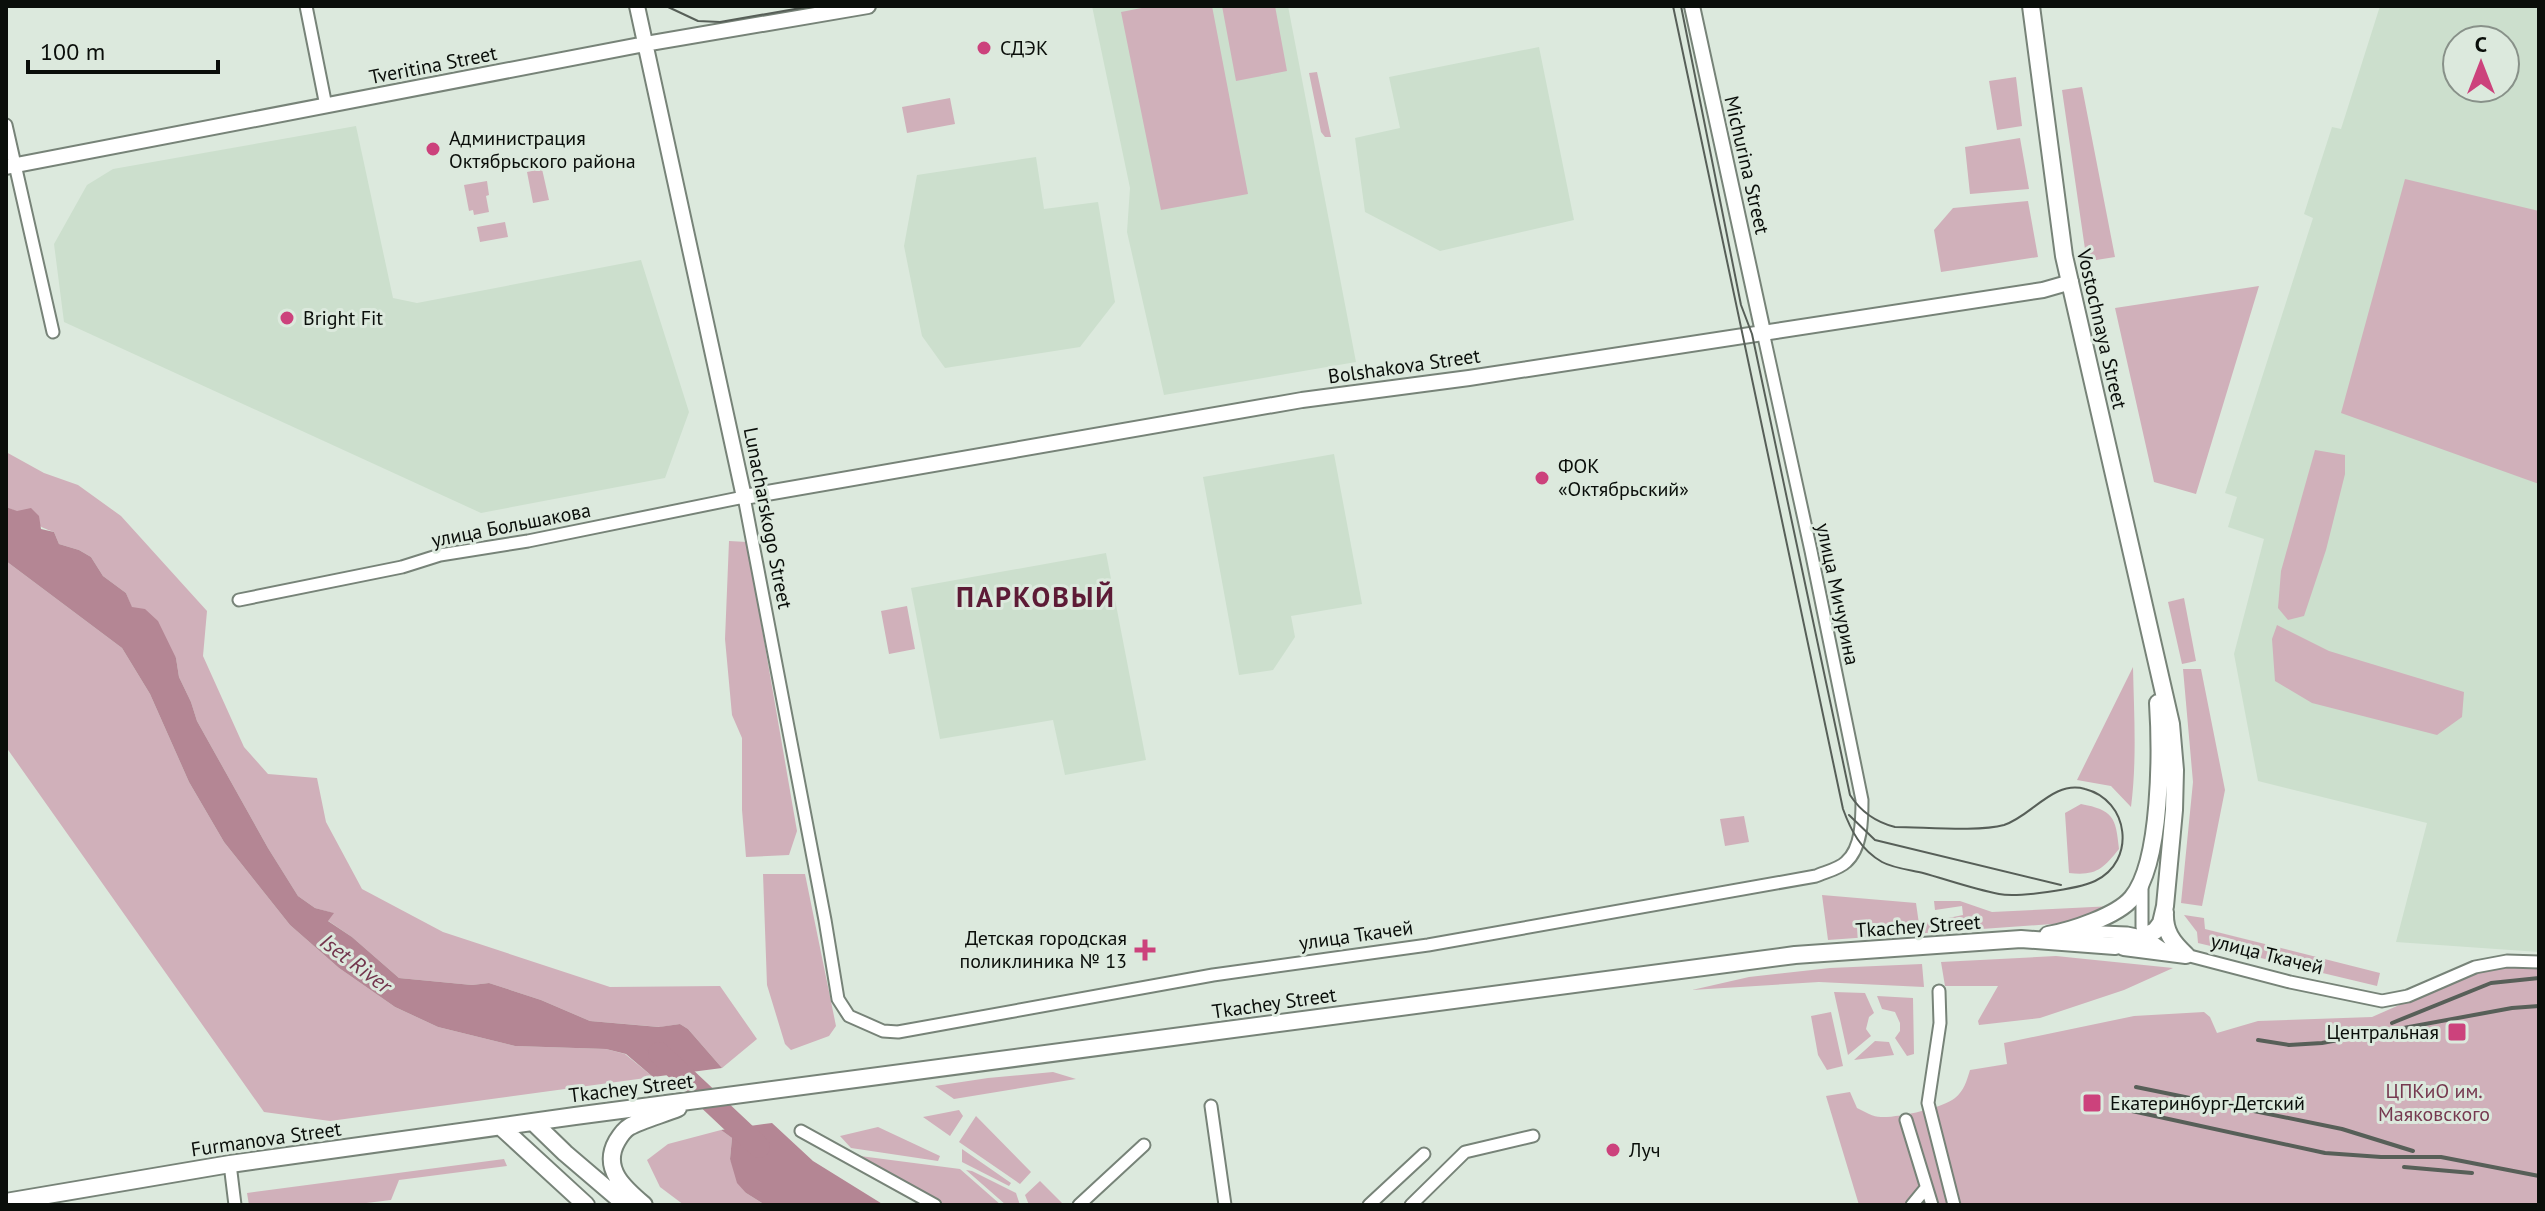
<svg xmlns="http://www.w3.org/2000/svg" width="2545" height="1211" font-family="'PT Sans',sans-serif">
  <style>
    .built { fill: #ccdfcd; fill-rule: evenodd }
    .green { fill: #d0b0ba }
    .water { fill: #b48694 }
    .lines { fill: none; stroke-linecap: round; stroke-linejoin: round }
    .river { stroke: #b48694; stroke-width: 22 }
    .street-casing { stroke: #778378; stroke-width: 15 }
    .secondary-casing { stroke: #778378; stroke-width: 18 }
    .primary-casing { stroke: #778378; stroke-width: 20 }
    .street { stroke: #fff; stroke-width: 11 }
    .secondary { stroke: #fff; stroke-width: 14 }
    .primary { stroke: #fff; stroke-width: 16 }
    .tram { stroke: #575f58; stroke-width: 2 }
    .rail { stroke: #575f58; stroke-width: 4 }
    .poi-dot { fill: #cc427c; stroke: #dce9dd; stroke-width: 3 }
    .labels { text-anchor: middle; stroke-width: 6; stroke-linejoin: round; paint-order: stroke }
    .poi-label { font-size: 20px; fill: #0a0e0a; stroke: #dce9dd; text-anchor: start }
    .street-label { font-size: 20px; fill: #0a0e0a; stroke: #dce9dd }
    .park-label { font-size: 20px; fill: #763950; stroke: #dce9dd }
    .water-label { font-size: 22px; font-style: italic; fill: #73364d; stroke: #dce9dd }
    .district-label { font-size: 28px; font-weight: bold; letter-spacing: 2px; fill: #5d1b36; stroke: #dce9dd }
  </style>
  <rect width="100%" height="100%" fill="#dce9dd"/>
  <!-- built -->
  <path class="built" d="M 1092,6 L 1288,6 L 1356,362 L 1164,395 L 1127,232 L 1130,188 Z
    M 2380,6 L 2539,6 L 2539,952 L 2396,942 L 2427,823 L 2258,781 L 2234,654 L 2264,539 L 2228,527 L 2237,497 L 2225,493 L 2313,218 L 2304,214 L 2332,127 L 2341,129 ZM 2457,40 L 2505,40 L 2505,88 L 2457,88 Z
    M 1539,47 L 1574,220 L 1440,251 L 1365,212 L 1355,138 L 1400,128 L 1389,77 Z
    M 356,126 L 393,298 L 417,303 L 641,260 L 689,412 L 665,478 L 481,513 L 64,322 L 54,244 L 87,185 L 113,169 Z
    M 1036,157 L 1044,209 L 1098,202 L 1115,302 L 1080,347 L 945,368 L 922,336 L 904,246 L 917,175 Z
    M 1334,454 L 1362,604 L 1291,616 L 1295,637 L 1273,670 L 1239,675 L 1203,477 Z
    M 1106,553 L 1146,760 L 1065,775 L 1053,720 L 940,739 L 911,588 Z"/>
  <!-- green -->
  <path class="green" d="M 1152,6 L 1212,6 L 1248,194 L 1161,210 L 1121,12 Z
    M 1222,6 L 1275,6 L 1287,71 L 1236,81 Z
    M 1317,72 L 1331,137 L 1325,137 L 1321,132 L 1309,73 Z
    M 2016,77 L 2022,126 L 1997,130 L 1989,81 Z
    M 2082,87 L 2115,257 L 2090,261 L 2086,256 L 2062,90 Z
    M 950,98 L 955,124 L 907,133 L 902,107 Z
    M 2020,138 L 2029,189 L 1970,194 L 1965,147 Z
    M 542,169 L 549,200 L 533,203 L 527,172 Z
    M 2405,179 L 2539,211 L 2539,484 L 2341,413 Z
    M 487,181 L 489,195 L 486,196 L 489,212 L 474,215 L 473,210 L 469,211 L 464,185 Z
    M 2028,201 L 2038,257 L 1941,272 L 1934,230 L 1953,208 Z
    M 505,222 L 508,237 L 480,242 L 477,227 Z
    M 2259,286 L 2196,494 L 2154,482 L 2115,308 Z
    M 2315,450 L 2345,455 L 2345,474 L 2326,550 L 2304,616 L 2288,620 L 2278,608 L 2281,571 Z
    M 6,452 L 44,473 L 78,485 L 121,516 L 207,611 L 203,656 L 244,747 L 268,774 L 317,778 L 326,822 L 362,889 L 443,932 L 610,987 L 720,986 L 757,1039 L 722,1068 L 688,1029 L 680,1024 L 660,1027 L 590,1021 L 541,1000 L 489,983 L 472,985 L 399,978 L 352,937 L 327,920 L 333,913 L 315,908 L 298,896 L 268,848 L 197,721 L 191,702 L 179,677 L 176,658 L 132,608 L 126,593 L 103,576 L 91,557 L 79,550 L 59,544 L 54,532 C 36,527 24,513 6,507 Z
    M 729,541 L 747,542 L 797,831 L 789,855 L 746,857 L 742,810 L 742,738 L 732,715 L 725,639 Z
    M 6,561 L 122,648 L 150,694 L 189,782 L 224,842 L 290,925 L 339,968 L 395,1007 L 438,1027 L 515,1046 L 606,1049 L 625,1054 L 653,1077 L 330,1121 L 264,1112 L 6,747 Z
    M 2184,598 L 2196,661 L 2182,664 L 2168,602 Z
    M 907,606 L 915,649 L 889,654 L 881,611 Z
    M 2277,625 L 2329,651 L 2464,692 L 2462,717 L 2437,735 L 2312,703 L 2275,681 L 2272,639 Z
    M 2133,667 C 2134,714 2137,760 2131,807 L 2111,786 L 2077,780 Z
    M 2183,669 L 2201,669 L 2225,790 L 2202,906 L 2181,903 L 2193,782 Z
    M 2081,804 C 2113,810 2116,817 2119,849 C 2103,869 2096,876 2069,873 L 2065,813 Z
    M 1744,816 L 1749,842 L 1725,846 L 1720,819 Z
    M 763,874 L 805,874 L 836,1026 L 829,1036 L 791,1050 L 785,1044 L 767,985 Z
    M 1822,895 L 1916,903 L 1919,924 L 1963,915 L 1962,906 L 1935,910 L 1934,901 L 1960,901 L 1992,912 L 2113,906 L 2066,923 L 1828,940 Z
    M 2184,915 L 2204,918 L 2205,929 L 2380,973 L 2377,986 L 2198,943 L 2197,932 Z
    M 2056,956 L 2173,968 L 2124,990 L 2040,1018 L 1979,1025 L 1978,1021 L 1998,986 L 1945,986 L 1941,962 Z
    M 2532,963 L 2539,964 L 2539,1205 L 1859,1205 L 1826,1096 L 1850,1092 L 1857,1108 C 1865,1112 1873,1117 1881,1117 C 1897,1118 1943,1108 1955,1098 C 1964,1091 1967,1080 1970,1070 L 2007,1064 L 2004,1043 L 2134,1016 L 2204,1012 L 2210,1017 L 2217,1033 L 2258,1021 L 2372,1017 L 2447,984 L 2486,970 Z
    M 1922,964 L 1924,987 L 1819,982 L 1692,990 L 1749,977 L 1830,968 Z
    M 1834,992 L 1865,993 L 1874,1013 L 1869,1017 L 1866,1029 L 1871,1036 L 1848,1055 Z
    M 1877,996 L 1913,998 L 1914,1054 L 1907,1056 L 1895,1038 L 1900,1031 L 1900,1023 L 1895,1012 L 1882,1009 Z
    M 1831,1012 L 1843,1066 L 1827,1070 L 1818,1055 L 1811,1016 Z
    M 1875,1041 L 1889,1042 L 1894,1055 L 1854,1060 Z
    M 1053,1072 L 1076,1079 L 954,1099 L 935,1086 L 988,1078 Z
    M 959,1110 L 963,1116 L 950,1136 L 923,1117 Z
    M 976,1116 L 1031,1172 L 1020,1184 L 959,1142 Z
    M 878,1127 L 940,1156 L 938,1161 L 851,1148 L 840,1136 Z
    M 721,1130 L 732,1138 L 730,1159 L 746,1193 L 765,1205 L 684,1205 L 660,1187 L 647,1160 L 668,1144 Z
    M 962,1149 L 1011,1183 L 1009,1186 L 962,1162 Z
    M 860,1156 L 960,1169 L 1001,1205 L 946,1205 Z
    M 504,1159 L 507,1166 L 399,1180 L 391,1200 L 350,1205 L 249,1205 L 247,1193 Z
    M 966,1170 L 972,1171 L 1016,1193 L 1020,1205 L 1006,1205 Z
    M 1040,1181 L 1064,1205 L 1029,1205 L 1025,1195 Z"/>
  <!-- water -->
  <path class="water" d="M 6,507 L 17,511 L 31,508 L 39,516 L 41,529 L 54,532 L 59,544 L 79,550 L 91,557 L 103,576 L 126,593 L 132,607 L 145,609 L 158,621 L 176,658 L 179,677 L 191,702 L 197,721 L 268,848 L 298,896 L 315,908 L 334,913 L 328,921 L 352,937 L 399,978 L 472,985 L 489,983 L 541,1000 L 590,1021 L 659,1027 L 680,1024 L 688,1029 L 722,1068 L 653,1077 L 626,1054 L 606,1049 L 515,1046 L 438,1027 L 395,1007 L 339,968 L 290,925 L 224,842 L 189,782 L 150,694 L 122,648 L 6,561 Z
    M 772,1123 L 813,1161 L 884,1205 L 765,1205 L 746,1193 L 737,1183 L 730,1159 L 732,1138 L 721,1130 Z"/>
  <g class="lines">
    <!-- river -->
    <path class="river" d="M 659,1053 L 759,1147"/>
    <!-- street casing -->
    <g class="street-casing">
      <path id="street" d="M 306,6 L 326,106
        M 6,125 L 53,332
        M 239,600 L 402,567 L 440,555 L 528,541 L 744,497 L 825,920 L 838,999 L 849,1016 L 883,1031 L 898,1032 L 1213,975 L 1428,945 L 1816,876 C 1825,872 1839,869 1846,862 C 1862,848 1862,819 1862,800 L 1811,551 L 1763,332
        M 2142,885 L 2142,927 L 2146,937
        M 2077,931 L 2127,933 L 2146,937 L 2162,948 L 2186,955 L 2290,982 L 2382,1001 L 2408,996 L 2475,967 L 2507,961 L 2539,962
        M 1939,991 L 1940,1023 L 1928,1103 L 1954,1205
        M 1211,1106 L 1225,1205
        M 1906,1120 L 1932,1205
        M 801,1131 L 935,1205
        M 230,1164 L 235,1205
        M 1079,1205 L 1144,1145
        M 1369,1205 L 1424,1154
        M 1411,1205 L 1465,1152 L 1533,1136
        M 1912,1205 L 1926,1188"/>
    </g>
    <!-- secondary casing -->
    <g class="secondary-casing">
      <path id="secondary" d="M 637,6 L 744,497 L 1302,400 L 1469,378 L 2043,290 L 2071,282
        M 1692,6 L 1763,332
        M 6,167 L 645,44 L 868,6"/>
    </g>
    <!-- primary casing -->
    <g class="primary-casing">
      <path id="primary" d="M 2165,912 C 2164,931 2172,942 2186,955
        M 2048,935 C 2071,931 2117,916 2132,898 C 2162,862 2161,749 2158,703
        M 2124,947 L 2186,955
        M 533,1122 L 565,1153 L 626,1205
        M 501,1127 L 586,1205
        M 6,1202 L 230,1164 L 575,1116 L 1795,955 L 2021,939 L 2115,946 L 2132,942 L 2155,931 L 2161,923 L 2165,906 L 2174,810 L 2175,770 L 2171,724 L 2064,256 L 2031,6
        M 644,1205 C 625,1189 601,1169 617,1141 C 620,1136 624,1130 629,1127 C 641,1120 664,1114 678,1108"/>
    </g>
    <!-- street -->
    <use href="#street" class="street"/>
    <!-- secondary -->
    <use href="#secondary" class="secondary"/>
    <!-- primary -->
    <use href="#primary" class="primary"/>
    <!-- tram -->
    <path class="tram" d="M 666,6 L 698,21 L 720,22 L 812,6
      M 1673,6 L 1843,809 C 1851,831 1861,850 1882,862 C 1893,868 1910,870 1923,873 C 1948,880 1973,889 1999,894 C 2017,898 2078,889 2095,881 C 2137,861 2129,800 2085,789 C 2053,780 2032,816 2004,825 C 1979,832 1924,827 1895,827 C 1875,822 1861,812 1850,795 L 1752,334 L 1741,305 L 1681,6
      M 1849,815 L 1875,840 L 2061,885"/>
    <!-- rail -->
    <path class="rail" d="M 2392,1023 L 2491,983 L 2539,978
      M 2258,1040 L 2289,1045 L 2322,1043 L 2512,1008 L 2539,1006
      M 2136,1087 L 2342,1129 L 2413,1151
      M 2132,1111 L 2325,1153 L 2381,1157 L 2441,1157 L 2539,1176
      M 2404,1167 L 2472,1173"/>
  </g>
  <!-- markers -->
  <g class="poi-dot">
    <circle cx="984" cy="48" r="8"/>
    <circle cx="433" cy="149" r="8"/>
    <circle cx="287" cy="318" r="8"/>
    <circle cx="1542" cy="478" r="8"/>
    <path d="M1141 938h8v8h8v8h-8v8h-8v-8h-8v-8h8z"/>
    <rect x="2447" y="1022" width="20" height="20" rx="4"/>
    <rect x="2082" y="1093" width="20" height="20" rx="4"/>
    <circle cx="1613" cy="1150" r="8"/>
  </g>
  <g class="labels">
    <!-- poi labels -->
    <g class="poi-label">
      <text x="1000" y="55">СДЭК</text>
      <text x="449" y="145">Администрация<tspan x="449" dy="23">Октябрьского района</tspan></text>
      <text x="303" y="325">Bright Fit</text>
      <text x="1558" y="473">ФОК<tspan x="1558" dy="23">«Октябрьский»</tspan></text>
      <text x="1127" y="945" text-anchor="end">Детская городская<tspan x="1127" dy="23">поликлиника № 13</tspan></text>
      <text x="2439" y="1039" text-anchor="end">Центральная</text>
      <text x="2110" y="1110">Екатеринбург-Детский</text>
      <text x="1629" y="1157">Луч</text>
    </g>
    <!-- street labels -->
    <g class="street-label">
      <text transform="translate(433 65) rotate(-11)" y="7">Tveritina Street</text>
      <text transform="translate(1747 165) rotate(77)" y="7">Michurina Street</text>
      <text transform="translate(2102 329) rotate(77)" y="7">Vostochnaya Street</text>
      <text transform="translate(1404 366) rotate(-8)" y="7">Bolshakova Street</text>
      <text transform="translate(768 518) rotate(79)" y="7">Lunacharskogo Street</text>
      <text transform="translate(511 525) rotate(-11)" y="7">улица Большакова</text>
      <text transform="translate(1838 594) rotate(78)" y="7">улица Мичурина</text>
      <text transform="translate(1918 926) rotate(-4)" y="7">Tkachey Street</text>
      <text transform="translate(1356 935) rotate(-8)" y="7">улица Ткачей</text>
      <text transform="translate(2267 954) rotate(14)" y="7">улица Ткачей</text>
      <text transform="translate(1274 1003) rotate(-8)" y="7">Tkachey Street</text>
      <text transform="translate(631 1088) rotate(-7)" y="7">Tkachey Street</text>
      <text transform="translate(266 1139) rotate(-8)" y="7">Furmanova Street</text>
    </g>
    <!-- park labels -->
    <g class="park-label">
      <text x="2434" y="1098">ЦПКиО им.<tspan x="2434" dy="23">Маяковского</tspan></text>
    </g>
    <!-- water labels -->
    <g class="water-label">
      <text transform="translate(356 963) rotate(37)" y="8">Iset River</text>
    </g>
    <!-- district labels -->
    <g class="district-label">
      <text x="1036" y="607">ПАРКОВЫЙ</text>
    </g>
  </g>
  <!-- border -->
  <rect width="2545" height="1211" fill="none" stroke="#0a0e0a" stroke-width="16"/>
  <!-- north arrow -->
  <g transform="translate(2481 64)"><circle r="38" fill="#dce9dd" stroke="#889189" stroke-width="2"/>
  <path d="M0-6L14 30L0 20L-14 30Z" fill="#cc427c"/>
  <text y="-12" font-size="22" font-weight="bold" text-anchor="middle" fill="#0a0e0a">С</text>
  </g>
  <!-- scale -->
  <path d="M28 60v12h190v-12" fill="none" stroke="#0a0e0a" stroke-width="4"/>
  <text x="40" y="60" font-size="24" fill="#0a0e0a" stroke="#dce9dd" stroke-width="6" paint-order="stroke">100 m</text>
</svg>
